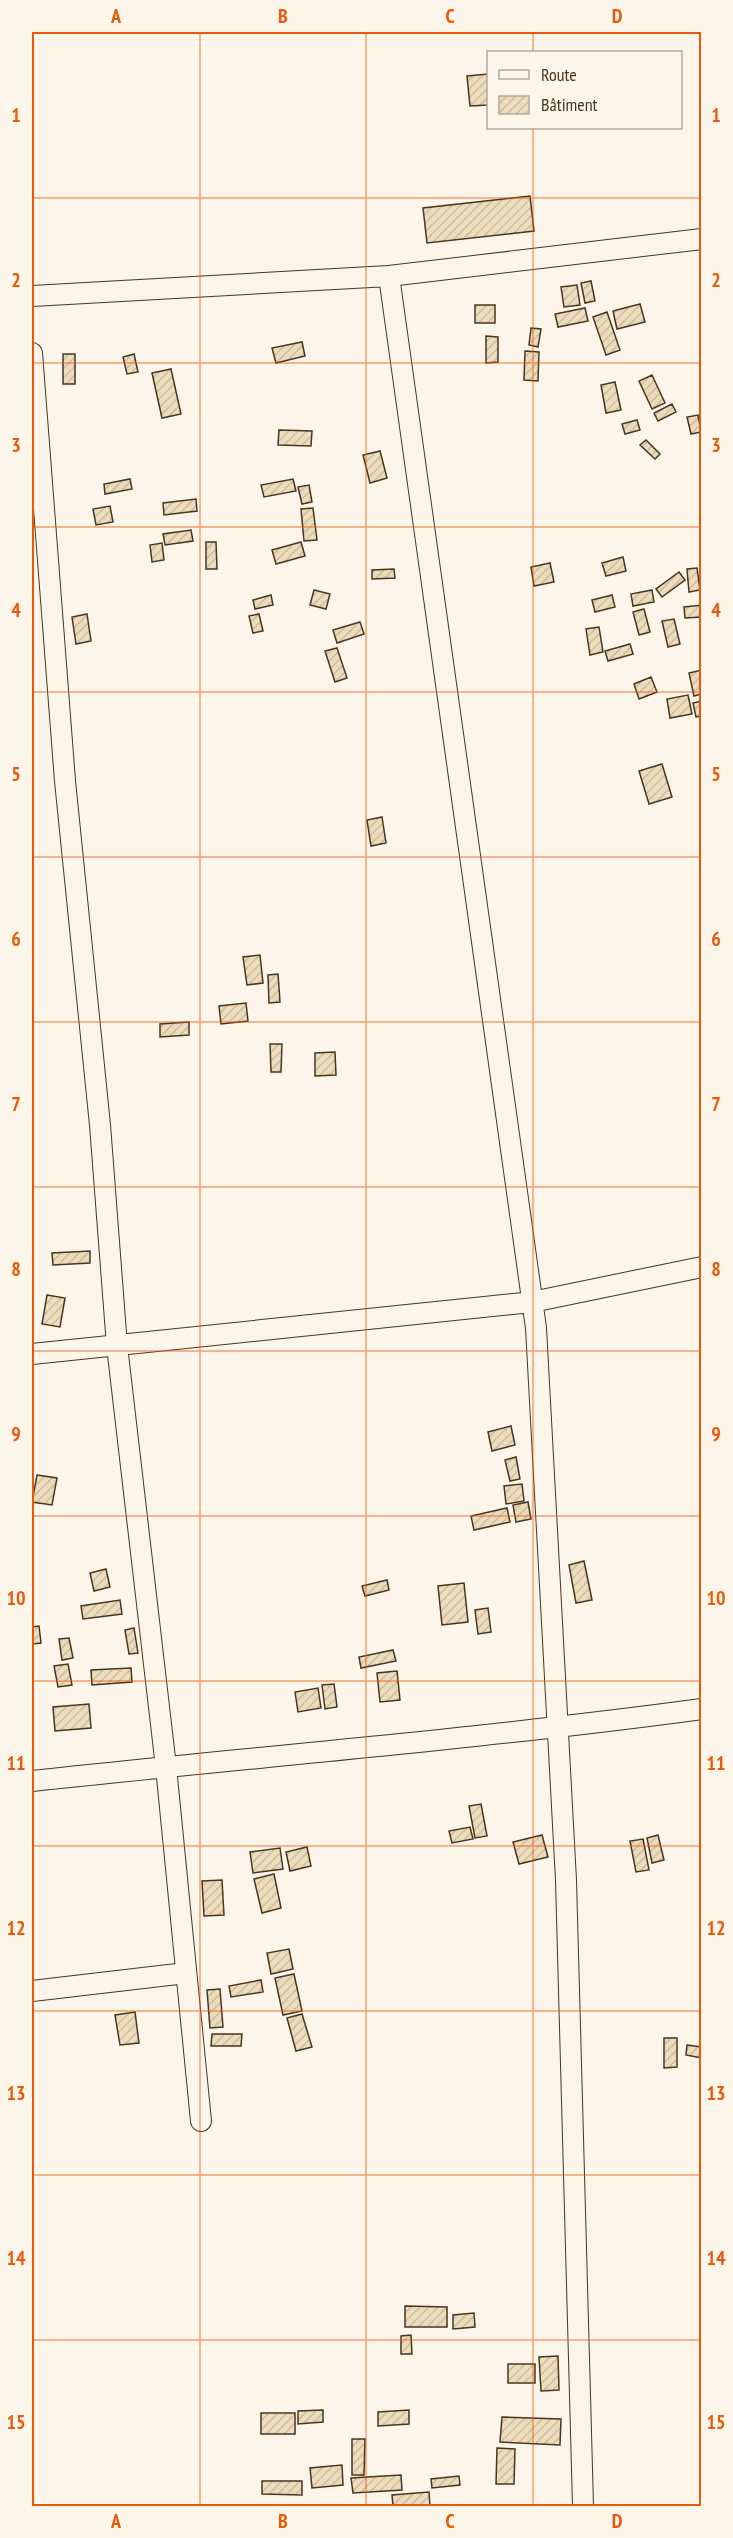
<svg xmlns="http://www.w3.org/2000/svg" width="733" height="2538" font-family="'PT Sans Narrow',sans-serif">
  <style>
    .building { fill: url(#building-hatch); stroke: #4a3520; stroke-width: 1.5 }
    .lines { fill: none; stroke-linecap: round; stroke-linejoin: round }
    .minor-casing { stroke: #4a3520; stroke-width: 22 }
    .minor { stroke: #fbf6e9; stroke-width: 20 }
    .grid { fill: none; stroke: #e8590c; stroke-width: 1.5; stroke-opacity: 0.55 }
    .neatline { fill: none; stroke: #e8590c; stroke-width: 2 }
    .grid-label { font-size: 20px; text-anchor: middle; font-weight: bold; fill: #e8590c }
  </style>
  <defs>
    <pattern id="building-hatch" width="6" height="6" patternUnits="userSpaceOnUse" patternTransform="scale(1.5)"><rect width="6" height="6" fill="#ecdcbc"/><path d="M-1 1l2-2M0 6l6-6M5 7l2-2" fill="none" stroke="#ccbda1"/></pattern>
  </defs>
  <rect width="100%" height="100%" fill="#fbf6e9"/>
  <!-- building -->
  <path class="building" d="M 488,74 L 488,105 L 470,106 L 467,76 Z
    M 530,196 L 534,231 L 427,243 L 423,208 Z
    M 591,281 L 595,301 L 585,303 L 581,283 Z
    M 577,285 L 580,305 L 564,307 L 561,287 Z
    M 640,304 L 645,322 L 617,329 L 613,311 Z
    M 475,305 L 495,305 L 495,323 L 475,323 Z
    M 585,308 L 588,321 L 558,327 L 555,314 Z
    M 607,312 L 620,350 L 606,355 L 593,317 Z
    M 531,328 L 541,329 L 538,347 L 529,345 Z
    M 486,336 L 498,337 L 498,362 L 486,363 Z
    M 302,342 L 305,356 L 276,363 L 272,348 Z
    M 525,351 L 539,352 L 538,381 L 524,380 Z
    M 63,354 L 75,354 L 75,384 L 63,384 Z
    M 134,354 L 138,372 L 127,374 L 123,357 Z
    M 171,369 L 181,414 L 162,418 L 152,373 Z
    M 652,375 L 665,403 L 652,409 L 639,381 Z
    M 615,382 L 621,410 L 606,413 L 601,385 Z
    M 672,404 L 676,412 L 658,421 L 654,413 Z
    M 698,415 L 701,432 L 691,434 L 687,417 Z
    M 637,420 L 640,430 L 625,434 L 622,424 Z
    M 279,430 L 312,431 L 311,446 L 278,445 Z
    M 646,440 L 660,454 L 655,459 L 640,445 Z
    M 380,451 L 387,478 L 370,483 L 363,455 Z
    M 130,479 L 132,489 L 105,494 L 104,484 Z
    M 293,479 L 296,491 L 264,497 L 261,485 Z
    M 309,485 L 312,502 L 302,504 L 298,487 Z
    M 196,499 L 197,511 L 164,515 L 163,503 Z
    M 110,506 L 113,522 L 96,525 L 93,509 Z
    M 313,508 L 317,540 L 304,541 L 301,509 Z
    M 191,530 L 193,541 L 165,545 L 163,534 Z
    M 206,542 L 216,542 L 217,569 L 206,569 Z
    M 301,542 L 305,556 L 276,564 L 272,550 Z
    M 162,543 L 164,560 L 152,562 L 150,545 Z
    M 623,557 L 626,571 L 606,576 L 602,563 Z
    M 550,563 L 554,582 L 534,586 L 531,567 Z
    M 697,568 L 700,590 L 689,592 L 687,569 Z
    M 394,569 L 395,578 L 372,579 L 372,570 Z
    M 679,572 L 685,580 L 662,597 L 656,589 Z
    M 314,590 L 330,594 L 326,609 L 310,605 Z
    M 652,590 L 654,602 L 633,606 L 631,594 Z
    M 271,595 L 273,605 L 255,609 L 253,600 Z
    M 612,595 L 615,607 L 595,612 L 592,600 Z
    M 702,605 L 702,617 L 685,618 L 684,607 Z
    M 644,609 L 650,632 L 639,635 L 633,612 Z
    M 87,614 L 91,641 L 76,644 L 72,617 Z
    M 259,614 L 263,631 L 253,633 L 249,616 Z
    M 674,619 L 680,644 L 668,647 L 662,621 Z
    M 360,622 L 364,634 L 337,643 L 333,630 Z
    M 599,627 L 603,652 L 590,655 L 586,629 Z
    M 630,644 L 633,654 L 608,661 L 605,651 Z
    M 337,648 L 347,678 L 335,682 L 325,651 Z
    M 702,670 L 702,694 L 694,696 L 689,673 Z
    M 651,677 L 657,692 L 639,699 L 634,684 Z
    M 688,695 L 692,714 L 670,718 L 667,699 Z
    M 702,701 L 702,716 L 696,717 L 693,703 Z
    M 662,764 L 672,797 L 649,804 L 639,771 Z
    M 382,817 L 386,843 L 371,846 L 367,820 Z
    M 260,955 L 263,983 L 247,985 L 243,957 Z
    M 278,974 L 280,1002 L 269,1003 L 268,975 Z
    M 246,1003 L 248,1021 L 221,1024 L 219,1006 Z
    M 189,1022 L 189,1035 L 160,1037 L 160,1024 Z
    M 270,1044 L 282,1044 L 281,1072 L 271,1072 Z
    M 335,1052 L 336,1075 L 315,1076 L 315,1053 Z
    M 90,1251 L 90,1263 L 53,1265 L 52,1253 Z
    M 47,1295 L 65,1298 L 60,1327 L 42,1324 Z
    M 511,1426 L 515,1445 L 492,1451 L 488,1432 Z
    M 516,1457 L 520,1479 L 510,1481 L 505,1460 Z
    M 37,1475 L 57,1478 L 52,1505 L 32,1502 Z
    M 522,1484 L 524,1501 L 506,1504 L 504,1486 Z
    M 528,1502 L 531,1519 L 516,1522 L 513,1505 Z
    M 507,1508 L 510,1522 L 474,1530 L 471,1516 Z
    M 584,1561 L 592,1600 L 576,1603 L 569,1565 Z
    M 106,1569 L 110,1587 L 94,1591 L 90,1573 Z
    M 387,1580 L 389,1590 L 365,1596 L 362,1586 Z
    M 464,1583 L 468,1622 L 442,1625 L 438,1586 Z
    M 120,1600 L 122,1614 L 83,1619 L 81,1606 Z
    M 488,1608 L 491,1632 L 478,1634 L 475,1610 Z
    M 39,1626 L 41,1643 L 32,1644 L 32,1627 Z
    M 134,1628 L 138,1653 L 129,1654 L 125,1630 Z
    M 69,1638 L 73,1658 L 62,1660 L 59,1639 Z
    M 393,1650 L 396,1661 L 361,1668 L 359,1657 Z
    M 68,1664 L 72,1685 L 58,1687 L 54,1666 Z
    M 131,1668 L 132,1682 L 92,1685 L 91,1670 Z
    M 397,1671 L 400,1700 L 380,1702 L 377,1673 Z
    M 334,1684 L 337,1707 L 325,1709 L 322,1685 Z
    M 318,1688 L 321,1708 L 298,1712 L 295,1692 Z
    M 89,1704 L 91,1728 L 55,1731 L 53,1707 Z
    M 481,1804 L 487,1836 L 475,1838 L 469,1806 Z
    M 470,1827 L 473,1839 L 452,1843 L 449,1831 Z
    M 542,1835 L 548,1857 L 519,1864 L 513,1842 Z
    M 658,1835 L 664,1860 L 652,1863 L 647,1838 Z
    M 643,1839 L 649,1870 L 636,1872 L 630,1841 Z
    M 307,1847 L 311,1866 L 290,1871 L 286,1852 Z
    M 280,1848 L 283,1869 L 253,1873 L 250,1852 Z
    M 274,1874 L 281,1908 L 262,1913 L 254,1879 Z
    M 222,1880 L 224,1915 L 204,1916 L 202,1881 Z
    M 289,1949 L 293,1969 L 271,1974 L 267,1953 Z
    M 294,1974 L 302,2011 L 283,2015 L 275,1978 Z
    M 261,1980 L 263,1992 L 231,1997 L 229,1986 Z
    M 220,1989 L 223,2027 L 210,2028 L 207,1990 Z
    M 135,2012 L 139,2043 L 120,2045 L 115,2015 Z
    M 302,2014 L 312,2047 L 296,2051 L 287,2018 Z
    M 212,2034 L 242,2034 L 241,2046 L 211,2046 Z
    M 664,2038 L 677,2038 L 677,2067 L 664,2068 Z
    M 687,2045 L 702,2047 L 702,2058 L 686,2055 Z
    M 405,2306 L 447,2307 L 447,2327 L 405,2327 Z
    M 474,2313 L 475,2327 L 453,2329 L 453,2315 Z
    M 411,2335 L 412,2354 L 401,2354 L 401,2336 Z
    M 558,2356 L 559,2390 L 541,2391 L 539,2357 Z
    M 508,2364 L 535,2364 L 535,2383 L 508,2383 Z
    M 323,2410 L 323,2422 L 298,2424 L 298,2411 Z
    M 409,2410 L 409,2424 L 378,2426 L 378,2412 Z
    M 261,2413 L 295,2413 L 295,2434 L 261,2434 Z
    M 502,2417 L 561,2419 L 560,2445 L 500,2442 Z
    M 352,2439 L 365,2439 L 364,2475 L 352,2475 Z
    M 497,2448 L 515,2449 L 514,2484 L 496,2484 Z
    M 342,2465 L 343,2485 L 312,2488 L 310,2468 Z
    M 401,2475 L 402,2490 L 353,2493 L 351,2478 Z
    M 459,2476 L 460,2485 L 432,2488 L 431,2479 Z
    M 262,2481 L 302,2481 L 302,2495 L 262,2494 Z
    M 429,2492 L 430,2506 L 393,2506 L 392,2495 Z"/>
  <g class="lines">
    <!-- minor casing -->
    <g class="minor-casing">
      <path id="minor" d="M 389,276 L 536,1328 L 566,1880 L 583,2506
        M 32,296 L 389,276 L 702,239
        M 32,353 L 65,781 L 100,1125 L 117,1346 L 166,1767 L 201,2121
        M 32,1354 L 532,1302 L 702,1267
        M 32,1781 C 255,1757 479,1739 702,1709
        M 32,1991 L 186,1973"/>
    </g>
    <!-- minor -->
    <use href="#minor" class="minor"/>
  </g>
  <!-- grid -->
  <path class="grid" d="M 200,32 L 200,2506M 366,32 L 366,2506M 533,32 L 533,52M 533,128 L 533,2506M 32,198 L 702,198M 32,363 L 702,363M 32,527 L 702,527M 32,692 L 702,692M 32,857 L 702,857M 32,1022 L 702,1022M 32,1187 L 702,1187M 32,1351 L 702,1351M 32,1516 L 702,1516M 32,1681 L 702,1681M 32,1846 L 702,1846M 32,2011 L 702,2011M 32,2175 L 702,2175M 32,2340 L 702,2340"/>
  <!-- border -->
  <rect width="733" height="2538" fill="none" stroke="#fbf6e9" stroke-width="66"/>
  <!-- legend -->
  <rect x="487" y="51" width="195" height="78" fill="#fbf6e9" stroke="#b4a999" stroke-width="1.5"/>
  <rect x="499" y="70" width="30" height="9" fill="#fbf6e9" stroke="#b4a999" stroke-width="1.5"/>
  <text x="541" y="81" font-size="18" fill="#4a3520">Route</text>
  <rect x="499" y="96" width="30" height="18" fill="url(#building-hatch)" stroke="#b4a999" stroke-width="1.5"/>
  <text x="541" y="111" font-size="18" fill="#4a3520">Bâtiment</text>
  <rect x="33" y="33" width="667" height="2472" class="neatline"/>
  <g class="grid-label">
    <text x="116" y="23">A</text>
    <text x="283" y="23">B</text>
    <text x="450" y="23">C</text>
    <text x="617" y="23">D</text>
    <text x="16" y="122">1</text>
    <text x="716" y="122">1</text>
    <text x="16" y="287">2</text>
    <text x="716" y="287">2</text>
    <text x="16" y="452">3</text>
    <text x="716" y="452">3</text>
    <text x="16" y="617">4</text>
    <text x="716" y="617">4</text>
    <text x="16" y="781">5</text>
    <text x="716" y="781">5</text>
    <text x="16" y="946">6</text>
    <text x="716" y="946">6</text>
    <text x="16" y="1111">7</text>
    <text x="716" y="1111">7</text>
    <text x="16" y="1276">8</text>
    <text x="716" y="1276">8</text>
    <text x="16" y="1441">9</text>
    <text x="716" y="1441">9</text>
    <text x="16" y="1605">10</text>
    <text x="716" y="1605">10</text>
    <text x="16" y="1770">11</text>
    <text x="716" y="1770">11</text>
    <text x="16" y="1935">12</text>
    <text x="716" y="1935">12</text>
    <text x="16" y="2100">13</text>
    <text x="716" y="2100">13</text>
    <text x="16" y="2265">14</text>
    <text x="716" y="2265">14</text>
    <text x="16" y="2429">15</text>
    <text x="716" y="2429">15</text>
    <text x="116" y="2528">A</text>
    <text x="283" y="2528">B</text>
    <text x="450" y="2528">C</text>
    <text x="617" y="2528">D</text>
  </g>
</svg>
